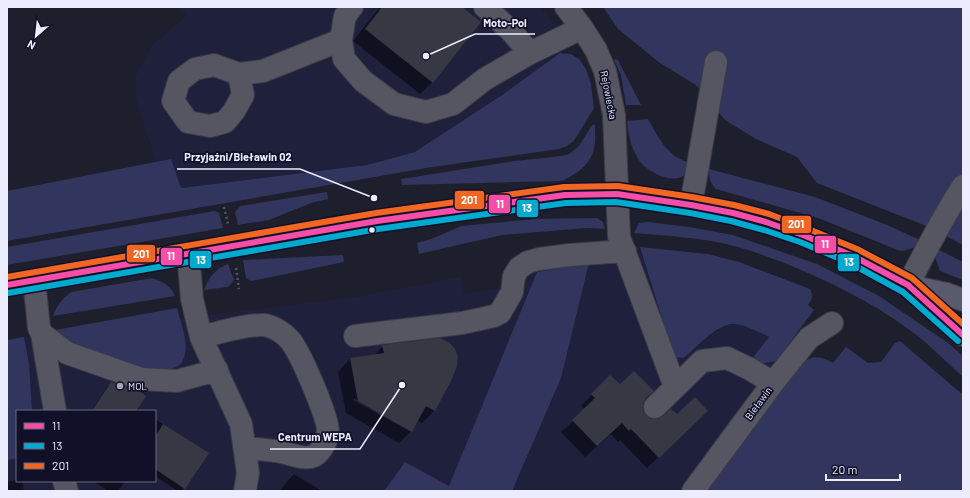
<svg xmlns="http://www.w3.org/2000/svg" width="970" height="498" font-family="Barlow,sans-serif">
  <style>
    .built { fill: #1e203c; fill-rule: evenodd }
    .green { fill: #32355e }
    .shadow { fill: #0007; fill-rule: evenodd }
    .building { fill: #363844 }
    .lines { fill: none; stroke-linecap: round; stroke-linejoin: round }
    .minor-casing { stroke: #3b3b46; stroke-width: 24 }
    .highway-casing { stroke: #3b3b46; stroke-width: 24 }
    .path { stroke: #555661; stroke-width: 2.5; stroke-dasharray: 2 3; stroke-linecap: butt }
    .minor { stroke: #555662; stroke-width: 22 }
    .highway { stroke: #595a6d; stroke-width: 22 }
    .bus-1-casing { stroke: #101128; stroke-width: 9 }
    .bus-2-casing { stroke: #101128; stroke-width: 9 }
    .bus-3-casing { stroke: #101128; stroke-width: 9 }
    .bus-1 { stroke: #f54da8; stroke-width: 6 }
    .bus-2 { stroke: #00a9ce; stroke-width: 6 }
    .bus-3 { stroke: #f26522; stroke-width: 6 }
    .bus-dot { fill: #ebedfe; stroke: #101128; stroke-width: 1.5 }
    .poi-dot { fill: #a3a5b4; stroke: #101128; stroke-width: 1.5 }
    .labels { text-anchor: middle; stroke-width: 3.5; stroke-linejoin: round; paint-order: stroke }
    .street-label { font-size: 10px; fill: #ebedfe; stroke: #101128 }
    .poi-label { font-size: 10px; fill: #ebedfe; stroke: #101128; text-anchor: start }
    .leader { fill: none; stroke: #ebedfe; stroke-width: 1.5 }
    .callout-dot { fill: #ebedfe; stroke: #101128; stroke-width: 1.5 }
    .callout-label { font-size: 11px; text-anchor: middle; font-weight: bold; fill: #ebedfe; stroke: #101128; stroke-width: 3.5; stroke-linejoin: round; paint-order: stroke }
    .line-badge { stroke: #101128; stroke-width: 1.5 }
    .badge-label { font-size: 11px; text-anchor: middle; font-weight: bold; fill: #fff }
  </style>
  <rect width="100%" height="100%" fill="#1e1f2c"/>
  <!-- built -->
  <path class="built" d="M 177,7 L 539,7 L 553,21 L 573,44 L 505,93 L 415,152 L 367,165 L 181,188 L 171,159 L 156,162 L 136,100 L 136,75 L 152,45 L 187,15 Z
    M 640,247 L 674,357 L 694,350 L 713,332 L 731,324 L 748,327 L 769,337 L 759,364 L 776,361 L 679,491 L 512,491 L 561,378 L 589,263 Z
    M 537,272 L 449,487 L 405,462 L 384,491 L 7,491 L 7,340 L 355,297 L 461,277 L 464,294 L 526,284 L 533,274 ZM 17,411 L 155,411 L 155,481 L 17,481 Z"/>
  <!-- green -->
  <path class="green" d="M 603,7 L 963,7 L 963,245 L 929,227 L 817,183 L 797,157 L 756,139 L 725,120 L 696,85 L 660,63 L 618,29 Z
    M 560,53 L 571,54 L 579,59 L 586,69 L 591,84 L 594,108 L 574,141 L 567,146 L 559,149 L 432,167 L 7,241 L 7,191 L 171,159 L 181,188 L 367,165 L 415,152 L 505,93 Z
    M 616,59 L 618,60 L 641,105 L 626,105 L 621,75 L 614,60 Z
    M 648,119 C 660,140 666,155 690,163 C 689,168 687,173 683,176 C 670,184 646,171 639,160 C 631,148 628,135 627,121 Z
    M 592,125 L 595,125 C 595,132 596,141 594,148 C 591,165 576,174 562,181 L 402,185 L 401,179 L 515,161 L 561,156 L 569,154 L 579,146 Z
    M 709,169 L 815,197 L 887,225 L 920,240 L 916,247 L 903,251 L 898,250 L 818,218 L 716,189 C 710,183 709,178 709,169 Z
    M 327,192 L 328,199 L 311,203 L 269,220 L 238,225 L 235,212 L 240,206 Z
    M 215,211 L 219,213 L 223,228 L 7,265 L 7,247 Z
    M 597,218 L 603,222 L 605,229 L 587,228 L 502,235 L 419,254 L 417,243 L 434,238 L 461,226 L 536,219 Z
    M 648,222 L 689,227 L 733,235 L 817,264 L 879,296 L 948,343 L 963,356 L 963,377 C 946,362 929,344 911,331 C 873,302 826,280 782,262 C 765,256 748,249 730,245 C 698,237 666,236 634,233 L 639,223 Z
    M 640,247 L 708,254 L 739,262 L 810,289 C 814,296 812,299 808,305 L 814,310 L 776,361 L 759,364 L 751,360 L 769,337 C 759,332 742,323 731,324 C 713,327 697,348 683,358 L 674,357 Z
    M 937,249 L 963,262 L 963,280 L 940,271 L 935,257 Z
    M 343,255 L 344,262 L 251,281 L 246,278 L 243,260 Z
    M 589,263 L 561,378 L 512,491 L 384,491 L 405,462 L 449,486 L 537,272 Z
    M 228,264 L 234,280 L 228,287 L 204,290 C 209,277 215,269 228,264 Z
    M 152,278 C 163,282 171,286 175,296 L 53,316 C 57,305 62,299 71,292 Z
    M 177,308 C 181,324 191,347 182,362 C 177,370 158,372 148,372 C 142,372 74,349 70,346 C 64,342 59,335 55,330 Z
    M 24,337 L 29,364 L 32,411 L 17,411 L 17,458 L 7,460 L 7,340 Z
    M 900,341 L 963,395 L 963,491 L 702,491 L 802,362 C 814,355 821,356 833,363 L 846,347 L 868,363 L 881,362 L 895,343 Z"/>
  <!-- shadow -->
  <path class="shadow" d="M 380,7 L 461,7 L 432,82 L 420,94 L 353,41 Z
    M 383,346 L 451,378 L 434,411 L 422,423 L 417,420 L 411,431 L 399,443 L 346,413 L 338,372 L 350,359 L 373,356 ZM 354,398 L 409,429 L 409,431 L 353,400 Z
    M 610,376 L 620,385 L 645,398 L 642,404 L 642,410 L 645,416 L 651,420 L 659,420 L 677,416 L 696,422 L 647,468 L 620,440 L 618,442 L 611,434 L 585,457 L 561,432 L 585,410 L 581,406 Z
    M 112,383 L 137,408 L 142,411 L 92,411 L 107,387 Z
    M 155,419 L 207,453 L 182,491 L 178,491 L 155,476 Z
    M 294,474 L 322,491 L 279,491 Z
    M 17,480 L 22,481 L 24,491 L 7,491 L 7,482 Z
    M 93,481 L 125,481 L 118,491 L 108,491 Z"/>
  <!-- building -->
  <path class="building" d="M 382,7 L 462,7 L 481,22 L 433,83 L 365,29 Z
    M 440,338 L 450,343 L 455,349 L 458,357 L 457,366 L 452,379 L 435,411 L 426,406 L 412,432 L 358,401 L 350,358 L 384,353 L 382,345 Z
    M 634,371 L 654,391 L 646,398 L 643,404 L 643,410 L 646,415 L 651,419 L 658,419 L 671,409 L 677,414 L 695,397 L 708,411 L 659,458 L 631,429 L 629,431 L 622,423 L 597,446 L 572,420 L 595,398 L 591,394 L 610,375 L 620,384 Z
    M 111,382 L 139,391 L 146,396 L 136,411 L 92,411 Z
    M 163,424 L 209,453 L 185,489 L 155,469 L 155,437 Z"/>
  <g class="lines">
    <!-- minor casing -->
    <g class="minor-casing">
      <path id="minor" d="M 352,7 L 345,16 L 341,40 L 344,59 L 363,81 L 394,104 L 426,112 L 453,104 L 485,79 L 530,53 L 582,28
        M 485,7 L 511,31 L 530,53
        M 566,7 L 582,28 L 596,50 L 605,71 L 614,115 L 619,237 L 675,387
        M 239,74 L 243,95 L 234,111 L 225,122 L 210,126 L 188,122 L 173,101 L 179,81 L 195,69 L 214,65 L 239,74 L 263,71 L 341,40
        M 691,205 L 716,62
        M 188,253 L 192,299 L 201,337 L 241,424 L 248,473 L 245,491
        M 34,280 L 39,328 L 42,334 L 55,411
        M 908,285 C 925,252 942,218 963,186
        M 42,334 L 67,353 L 141,379 L 177,381 L 217,370
        M 355,336 L 462,323 L 494,316 L 500,313 L 512,292 L 514,276 L 519,268 L 528,262 L 539,259 L 569,255 L 625,251
        M 201,337 C 218,333 246,324 264,325 C 273,326 284,333 290,340 C 300,352 329,418 328,433 C 327,441 320,455 311,457 C 301,459 291,454 281,452 C 269,450 257,449 245,448
        M 655,407 L 702,361 L 727,358 L 750,369 L 773,383
        M 64,481 L 67,491
        M 693,491 L 773,383 L 809,338 L 832,323"/>
    </g>
    <!-- highway casing -->
    <g class="highway-casing">
      <path id="highway" d="M 7,285 L 377,221 L 565,195 L 617,194 L 691,205 L 733,213 L 766,222 L 803,235 L 853,256 L 908,285 L 963,335
        M 909,286 L 947,294 L 963,300"/>
    </g>
    <!-- path -->
    <path class="path" d="M 224,207 L 228,224
      M 236,268 L 239,289"/>
    <!-- minor -->
    <use href="#minor" class="minor"/>
    <!-- highway -->
    <use href="#highway" class="highway"/>
    <!-- bus-1 casing -->
    <g class="bus-1-casing">
      <path id="bus-1" d="M 7,285 L 377,221 L 565,195 L 617,194 L 691,205 L 733,213 L 766,222 L 803,235 L 853,256 L 908,285 L 963,335"/>
    </g>
    <!-- bus-2 casing -->
    <g class="bus-2-casing">
      <path id="bus-2" d="M 8,293 L 378,229 L 566,203 L 616,202 L 690,213 L 731,221 L 764,230 L 800,242 L 850,263 L 903,292 L 958,341"/>
    </g>
    <!-- bus-3 casing -->
    <g class="bus-3-casing">
      <path id="bus-3" d="M 7,277 L 376,213 L 564,187 L 618,186 L 692,197 L 734,205 L 769,214 L 806,228 L 857,249 L 912,278 L 963,324"/>
    </g>
    <!-- bus-1 -->
    <use href="#bus-1" class="bus-1"/>
    <!-- bus-2 -->
    <use href="#bus-2" class="bus-2"/>
    <!-- bus-3 -->
    <use href="#bus-3" class="bus-3"/>
  </g>
  <!-- markers -->
  <circle class="bus-dot" cx="372" cy="230" r="3.5"/>
  <circle class="poi-dot" cx="120" cy="386" r="4"/>
  <g class="labels">
    <!-- street labels -->
    <g class="street-label">
      <text transform="translate(609 95) rotate(79)" y="4">Rejowiecka</text>
      <text transform="translate(758 403) rotate(-54)" y="4">Bieławin</text>
    </g>
    <!-- poi labels -->
    <g class="poi-label">
      <text x="128" y="390">MOL</text>
    </g>
  </g>
  <!-- callouts -->
  <path class="leader" d="M426 56L475 34H535M374 198L300 169H177M402 385L360 449H270"/>
  <g class="callout-dot">
    <circle cx="426" cy="56" r="4"/>
    <circle cx="374" cy="198" r="4"/>
    <circle cx="402" cy="385" r="4"/>
  </g>
  <g class="callout-label">
    <text x="505" y="27">Moto-Pol</text>
    <text x="238" y="161">Przyjaźni/Bieławin 02</text>
    <text x="315" y="441">Centrum WEPA</text>
  </g>
  <g class="line-badge">
    <rect x="454" y="190" width="31" height="20" rx="4" fill="#f26522"/>
    <rect x="488" y="194" width="23" height="20" rx="4" fill="#f54da8"/>
    <rect x="516" y="199" width="23" height="19" rx="4" fill="#00a9ce"/>
    <rect x="781" y="215" width="31" height="19" rx="4" fill="#f26522"/>
    <rect x="814" y="235" width="23" height="19" rx="4" fill="#f54da8"/>
    <rect x="126" y="244" width="30" height="19" rx="4" fill="#f26522"/>
    <rect x="160" y="247" width="23" height="19" rx="4" fill="#f54da8"/>
    <rect x="189" y="250" width="23" height="19" rx="4" fill="#00a9ce"/>
    <rect x="837" y="253" width="23" height="19" rx="4" fill="#00a9ce"/>
  </g>
  <g class="badge-label">
    <text x="469" y="204">201</text>
    <text x="500" y="208">11</text>
    <text x="527" y="212">13</text>
    <text x="796" y="228">201</text>
    <text x="825" y="248">11</text>
    <text x="141" y="258">201</text>
    <text x="171" y="260">11</text>
    <text x="201" y="264">13</text>
    <text x="849" y="266">13</text>
  </g>
  <!-- border -->
  <rect width="970" height="498" fill="none" stroke="#ebedfe" stroke-width="16"/>
  <!-- legend -->
  <rect x="16" y="410" width="140" height="72" fill="#101128" stroke="#68697e"/>
  <rect x="24" y="423" width="20" height="6" fill="#f54da8" stroke="#68697e"/>
  <text x="52" y="430" font-size="12" fill="#ebedfe">11</text>
  <rect x="24" y="443" width="20" height="6" fill="#00a9ce" stroke="#68697e"/>
  <text x="52" y="450" font-size="12" fill="#ebedfe">13</text>
  <rect x="24" y="463" width="20" height="6" fill="#f26522" stroke="#68697e"/>
  <text x="52" y="470" font-size="12" fill="#ebedfe">201</text>
  <!-- north arrow -->
  <g transform="translate(36 36) rotate(208)" stroke="#101128" stroke-width="3" paint-order="stroke">
  <path d="M0-3L7 15L0 10L-7 15Z" fill="#ebedfe"/>
  <text y="-6" font-size="11" font-weight="bold" text-anchor="middle" fill="#ebedfe">N</text>
  </g>
  <!-- scale -->
  <path d="M826 474v6h74v-6" fill="none" stroke="#ebedfe" stroke-width="2"/>
  <text x="832" y="474" font-size="12" fill="#ebedfe" stroke="#101128" stroke-width="3" paint-order="stroke">20 m</text>
</svg>
